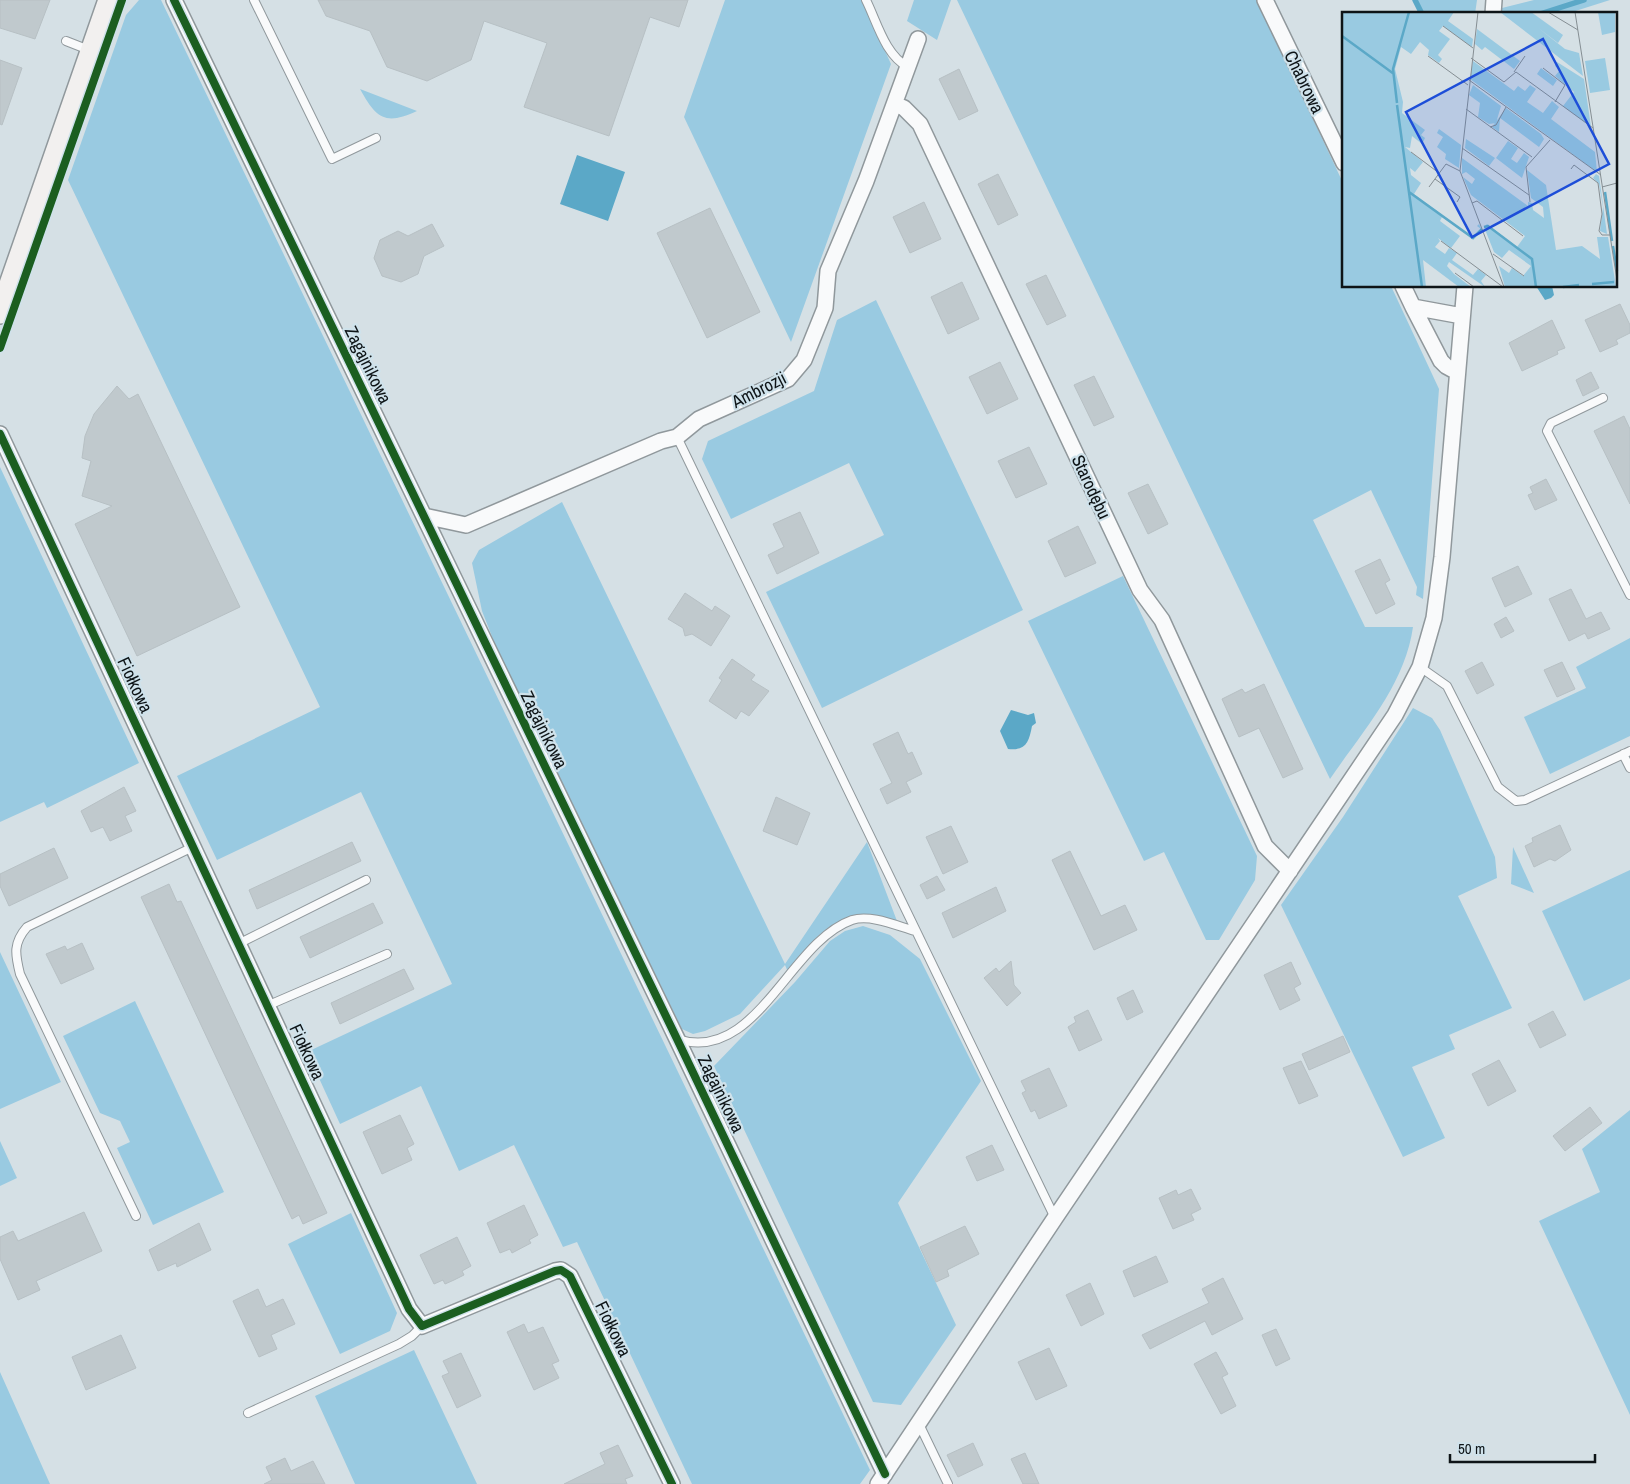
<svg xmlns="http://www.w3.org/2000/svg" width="1630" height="1484" font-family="'Archivo Narrow',sans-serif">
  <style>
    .green { fill: #99cae1 }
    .water { fill: #5ba8c7 }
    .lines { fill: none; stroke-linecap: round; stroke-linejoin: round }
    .stream { stroke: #5ba8c7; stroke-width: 5.5 }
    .building { fill: #c0c9cd; stroke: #b7c0c4 }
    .lane-casing { stroke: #90989c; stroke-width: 10 }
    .street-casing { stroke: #90989c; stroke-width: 18 }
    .secondary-casing { stroke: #90989c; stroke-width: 24 }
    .lane { stroke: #f9fafb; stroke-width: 8 }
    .street { stroke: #f9fafb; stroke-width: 15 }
    .secondary { stroke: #f2f0ef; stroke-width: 21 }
    .cycleway-casing { stroke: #cfe2eb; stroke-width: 11 }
    .cycleway { stroke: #1b5e20; stroke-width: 8 }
    .labels { text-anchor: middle; stroke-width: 4.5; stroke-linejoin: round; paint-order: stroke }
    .street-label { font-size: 18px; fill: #0e1417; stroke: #cfe2eb }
    .inset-river { fill: none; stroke: #5ba8c7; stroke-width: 2.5 }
    .inset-road { fill: none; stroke: #858e93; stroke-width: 1 }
    .view { fill: #1d4ed8; fill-opacity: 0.15; stroke: #1d4ed8; stroke-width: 2.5 }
    .inset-edge { fill: none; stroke: #0e1417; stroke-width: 2.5 }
  </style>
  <rect width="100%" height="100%" fill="#d5e0e5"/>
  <!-- green -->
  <path class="green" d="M 139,0 L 161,0 L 870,1470 L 860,1484 L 692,1484 L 577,1242 L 563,1247 L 514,1145 L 459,1171 L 421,1086 L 340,1124 L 307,1052 L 452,984 L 361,792 L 217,860 L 177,776 L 320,707 L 68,180 L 126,15 Z
    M 725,0 L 862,0 L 891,64 L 791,342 L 684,117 Z
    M 914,0 L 951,0 L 937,40 L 907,21 Z
    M 957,0 L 1257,0 L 1344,185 L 1344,286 L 1391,286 L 1439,389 L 1423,599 L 1416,595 L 1417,587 L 1371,490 L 1313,520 L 1365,627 L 1413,627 C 1405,685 1362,732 1330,779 Z
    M 1414,0 L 1477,0 L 1475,14 L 1420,14 Z
    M 1534,0 L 1610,0 L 1566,14 L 1501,14 L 1502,8 Z
    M 360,89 L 417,111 C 385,126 376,118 360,89 Z
    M 876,300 L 1023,610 L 822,708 L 766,592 L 884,535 L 849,463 L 731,519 L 702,459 L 708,441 L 814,391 L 837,320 Z
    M 0,467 L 139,763 L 47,808 L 44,802 L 0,822 Z
    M 562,502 L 785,964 L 867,842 L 897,921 C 886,919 870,913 859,915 C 825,920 808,947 788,972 L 785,965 L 740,1014 L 705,1031 L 693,1034 L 682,1029 L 500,657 L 482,611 L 472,563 L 479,550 Z
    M 1123,576 L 1257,856 L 1255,880 L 1219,940 L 1206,940 L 1164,852 L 1144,861 L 1028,621 Z
    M 1630,638 L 1630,736 L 1550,774 L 1524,717 L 1586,688 L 1576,667 Z
    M 1413,708 L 1432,718 L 1440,730 L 1495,857 L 1497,878 L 1458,896 L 1512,1008 L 1449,1035 L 1455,1049 L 1412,1067 L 1445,1138 L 1403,1157 L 1281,905 L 1343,817 Z
    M 1513,847 L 1534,893 L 1511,884 Z
    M 1630,870 L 1630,979 L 1584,1001 L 1542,911 Z
    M 863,926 L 890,935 L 920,959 L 981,1081 L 898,1203 L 956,1325 L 901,1405 L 873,1402 L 714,1066 L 795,982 L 830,941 L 845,931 Z
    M 0,952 L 61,1082 L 0,1109 Z
    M 135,1001 L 224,1192 L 153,1225 L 117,1148 L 130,1142 L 120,1121 L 100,1113 L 63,1036 Z
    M 1630,1110 L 1630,1415 L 1539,1221 L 1600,1192 L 1582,1149 Z
    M 0,1141 L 17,1178 L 0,1186 Z
    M 351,1213 L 397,1313 L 390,1331 L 340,1354 L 288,1244 Z
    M 414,1350 L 477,1484 L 355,1484 L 315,1396 Z
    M 0,1372 L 50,1484 L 0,1484 Z"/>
  <!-- water -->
  <path class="water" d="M 577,155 L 625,172 L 608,221 L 560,204 Z
    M 1536,286 L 1552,286 L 1554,295 L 1551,298 L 1545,300 Z
    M 1011,710 L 1028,715 L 1034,713 L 1036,723 L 1032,726 C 1029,742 1026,751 1008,749 L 1000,731 Z"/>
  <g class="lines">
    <!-- stream -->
    <path class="stream" d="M 1415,0 L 1422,14
      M 1540,14 L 1584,0"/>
  </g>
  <!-- building -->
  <path class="building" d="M 0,0 L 50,0 L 35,39 L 0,28 Z
    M 318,0 L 688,0 L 679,27 L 650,17 L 609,136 L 524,107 L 547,43 L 484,21 L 471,60 L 427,81 L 387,67 L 370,31 L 326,16 Z
    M 0,60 L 22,68 L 2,125 L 0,124 Z
    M 959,69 L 978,111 L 959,120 L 939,79 Z
    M 998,174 L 1018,215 L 998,225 L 978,184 Z
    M 924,202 L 941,239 L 910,253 L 893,217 Z
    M 710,208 L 760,312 L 707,338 L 657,233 Z
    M 432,224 L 444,246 L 424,256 L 418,274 L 401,282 L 382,276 L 374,258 L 380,240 L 398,231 L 408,236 Z
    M 1046,275 L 1066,316 L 1047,325 L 1026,284 Z
    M 962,282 L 979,319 L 948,334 L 931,297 Z
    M 1620,304 L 1630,325 L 1630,333 L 1616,340 L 1618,344 L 1600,352 L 1585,320 Z
    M 1552,320 L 1565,348 L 1557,351 L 1558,354 L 1522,371 L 1509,343 Z
    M 1000,362 L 1018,399 L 987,414 L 969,377 Z
    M 1591,372 L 1599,388 L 1583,396 L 1576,380 Z
    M 1094,376 L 1114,417 L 1094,426 L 1074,385 Z
    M 117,386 L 129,399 L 138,394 L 240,607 L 137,656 L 75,524 L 112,506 L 82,496 L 91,461 L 82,458 L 85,436 L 94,414 Z
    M 1624,416 L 1630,429 L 1630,504 L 1594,431 Z
    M 1029,447 L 1047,484 L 1016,498 L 998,461 Z
    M 1546,479 L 1557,500 L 1535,510 L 1528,495 L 1533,493 L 1530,487 Z
    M 1148,484 L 1168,524 L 1148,534 L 1128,493 Z
    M 800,512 L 819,553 L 777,574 L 768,555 L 784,547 L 773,524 Z
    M 1078,526 L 1096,563 L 1065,577 L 1048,541 Z
    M 1380,559 L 1390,580 L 1385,583 L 1395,604 L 1376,614 L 1355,571 Z
    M 1518,566 L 1532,594 L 1505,607 L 1492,578 Z
    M 1571,589 L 1586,619 L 1601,612 L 1610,629 L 1588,639 L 1585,633 L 1569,641 L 1549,599 Z
    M 685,593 L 712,611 L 715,606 L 730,616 L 711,646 L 692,634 L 685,636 L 683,628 L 668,619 Z
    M 1506,617 L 1514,631 L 1501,638 L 1494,624 Z
    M 732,659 L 755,675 L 751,680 L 769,691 L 749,716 L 741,711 L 736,719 L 709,701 L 722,680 L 719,678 Z
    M 1482,662 L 1494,685 L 1477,694 L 1465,671 Z
    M 1562,662 L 1575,689 L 1557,697 L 1544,670 Z
    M 1264,684 L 1303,769 L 1283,778 L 1259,728 L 1239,737 L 1222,699 L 1242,689 L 1245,693 Z
    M 898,732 L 908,754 L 912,752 L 922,774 L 906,782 L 911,792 L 887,804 L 880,789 L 892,783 L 873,744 Z
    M 124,787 L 136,811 L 125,816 L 132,831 L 110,841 L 103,827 L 91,832 L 81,811 Z
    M 776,797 L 810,813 L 797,845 L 763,831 Z
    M 1560,825 L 1571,850 L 1555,861 L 1550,859 L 1534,867 L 1525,846 L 1533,842 L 1532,838 Z
    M 951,826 L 968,862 L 943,874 L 926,837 Z
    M 352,842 L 361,861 L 257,909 L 249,890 Z
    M 54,848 L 68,878 L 9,906 L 0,886 L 0,874 Z
    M 1070,851 L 1101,916 L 1125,905 L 1137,930 L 1094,950 L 1052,860 Z
    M 937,876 L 945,890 L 927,899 L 920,885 Z
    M 169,884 L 177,902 L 181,901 L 327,1213 L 303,1224 L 299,1215 L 292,1219 L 141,897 Z
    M 996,887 L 1006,911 L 953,938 L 942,913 Z
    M 373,903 L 383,923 L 310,958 L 300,937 Z
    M 82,943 L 94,969 L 61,984 L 46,954 L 65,946 L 67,950 Z
    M 1011,961 L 1014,985 L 1021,993 L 1007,1006 L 984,978 L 996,968 L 999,972 Z
    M 1291,962 L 1301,984 L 1294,988 L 1300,1000 L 1280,1010 L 1264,975 Z
    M 404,969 L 414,989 L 340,1024 L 331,1003 Z
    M 1133,990 L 1143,1012 L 1127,1020 L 1117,998 Z
    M 1088,1010 L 1102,1040 L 1079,1051 L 1068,1027 L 1076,1022 L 1074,1017 Z
    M 1553,1011 L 1566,1035 L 1540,1048 L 1528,1024 Z
    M 1343,1036 L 1350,1052 L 1309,1070 L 1302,1054 Z
    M 1499,1060 L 1516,1091 L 1488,1106 L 1472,1074 Z
    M 1301,1061 L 1318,1096 L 1299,1104 L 1283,1068 Z
    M 1049,1068 L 1067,1106 L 1039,1119 L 1035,1110 L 1031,1112 L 1022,1093 L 1026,1091 L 1021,1081 Z
    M 1590,1107 L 1602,1123 L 1565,1151 L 1553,1136 Z
    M 400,1115 L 414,1144 L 407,1148 L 412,1160 L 382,1174 L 363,1132 Z
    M 992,1145 L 1004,1170 L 977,1181 L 966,1157 Z
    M 1191,1189 L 1201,1209 L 1191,1214 L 1194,1220 L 1173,1229 L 1159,1198 L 1176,1190 L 1178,1195 Z
    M 524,1205 L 538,1235 L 529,1240 L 531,1243 L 512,1253 L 510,1249 L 500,1253 L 487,1223 Z
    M 84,1212 L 102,1251 L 36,1281 L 40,1290 L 18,1300 L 0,1259 L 0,1237 L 13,1231 L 18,1241 Z
    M 199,1223 L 211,1250 L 177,1267 L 176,1263 L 158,1271 L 149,1250 Z
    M 965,1226 L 979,1254 L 947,1270 L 949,1276 L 936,1282 L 920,1247 Z
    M 457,1237 L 471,1266 L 462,1271 L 464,1275 L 454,1280 L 445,1284 L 443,1280 L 434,1284 L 420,1255 Z
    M 1156,1256 L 1168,1282 L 1134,1297 L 1123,1271 Z
    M 1223,1278 L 1243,1319 L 1212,1335 L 1205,1321 L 1150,1349 L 1142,1335 L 1209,1303 L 1202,1289 Z
    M 1090,1283 L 1104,1314 L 1081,1326 L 1066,1295 Z
    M 258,1289 L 266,1307 L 283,1299 L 295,1324 L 271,1335 L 277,1349 L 259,1357 L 233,1301 Z
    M 524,1324 L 528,1333 L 543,1327 L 559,1361 L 552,1364 L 559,1378 L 534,1390 L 507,1332 Z
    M 1276,1329 L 1290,1359 L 1276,1366 L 1262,1335 Z
    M 121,1335 L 136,1368 L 86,1390 L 72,1357 Z
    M 1049,1348 L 1067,1386 L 1036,1400 L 1018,1362 Z
    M 1216,1352 L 1228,1374 L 1222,1377 L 1236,1406 L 1221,1414 L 1194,1364 Z
    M 461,1353 L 481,1396 L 457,1408 L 442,1376 L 449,1373 L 443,1361 Z
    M 973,1443 L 983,1465 L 958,1477 L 947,1455 Z
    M 618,1445 L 633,1476 L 625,1479 L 627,1484 L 564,1484 L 605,1464 L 600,1453 Z
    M 1025,1453 L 1039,1484 L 1023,1484 L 1011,1459 Z
    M 285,1458 L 291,1471 L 313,1461 L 325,1484 L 264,1484 L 272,1480 L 266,1467 Z"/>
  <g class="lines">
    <!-- lane casing -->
    <g class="lane-casing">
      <path id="lane" d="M 254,0 L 332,159 L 376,138
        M 866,0 C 877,22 885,55 908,67
        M 66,41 L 89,50
        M 1603,398 L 1551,423 L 1547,431 L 1630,595
        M 677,437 L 1055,1218
        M 1420,667 L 1447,686 L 1498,787 L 1516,801 L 1525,800 L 1630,751
        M 1623,754 L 1630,768
        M 240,943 L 366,880
        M 269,1005 L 387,954
        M 677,1039 C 756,1065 789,942 852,920 C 871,914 897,926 915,931
        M 136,1216 L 20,974 C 15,954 13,943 27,927 L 195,846
        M 248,1413 L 399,1344 L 412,1336 L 422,1326
        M 919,1424 L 948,1484"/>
    </g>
    <!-- street casing -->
    <g class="street-casing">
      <path id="street" d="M 174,0 L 677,1039 L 885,1474
        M 1265,0 L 1344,163
        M 1493,14 L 1494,0
        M 895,104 L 904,108 L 920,124 L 1140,590 L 1162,620 L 1265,846 L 1290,871
        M 1403,286 L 1413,307 L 1462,316
        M 1413,307 L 1441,361 L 1446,366 L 1457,372
        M 0,434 L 409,1309 L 422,1326 L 555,1271 L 561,1270 L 570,1276 L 672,1484
        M 424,516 L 466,525 L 661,441 L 677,437 L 699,419 L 788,379 L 804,360 L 825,308 L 828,271 L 866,181 L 918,39
        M 878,1484 L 1055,1218 L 1395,715 L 1420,667 L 1434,618 L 1442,557 L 1465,286"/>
    </g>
    <!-- secondary casing -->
    <g class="secondary-casing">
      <path id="secondary" d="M 0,313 L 109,0"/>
    </g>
    <!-- lane -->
    <use href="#lane" class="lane"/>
    <!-- street -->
    <use href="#street" class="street"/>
    <!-- secondary -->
    <use href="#secondary" class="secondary"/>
    <!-- cycleway casing -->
    <g class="cycleway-casing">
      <path id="cycleway" d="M 174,0 L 677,1039 L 885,1474
        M 0,348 L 122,0
        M 0,434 L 409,1309 L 422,1326 L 555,1271 L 561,1270 L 570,1276 L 672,1484"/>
    </g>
    <!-- cycleway -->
    <use href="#cycleway" class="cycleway"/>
  </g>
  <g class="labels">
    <!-- street labels -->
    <g class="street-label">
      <text transform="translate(1304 82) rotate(64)" y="6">Chabrowa</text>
      <text transform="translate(368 365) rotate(64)" y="6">Zagajnikowa</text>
      <text transform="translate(759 390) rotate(-27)" y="6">Ambrozji</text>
      <text transform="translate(1091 487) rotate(65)" y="6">Starodębu</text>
      <text transform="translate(135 685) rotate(65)" y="6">Fiołkowa</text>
      <text transform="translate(544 730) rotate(64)" y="6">Zagajnikowa</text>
      <text transform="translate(307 1052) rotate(65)" y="6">Fiołkowa</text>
      <text transform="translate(721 1094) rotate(64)" y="6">Zagajnikowa</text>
      <text transform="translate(613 1329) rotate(64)" y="6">Fiołkowa</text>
    </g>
  </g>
  <!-- overview -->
  <g transform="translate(1342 12)">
    <rect width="275" height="275" fill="#d5e0e5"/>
    <path d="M 0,0 L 112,0 L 106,9 L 131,27 L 130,35 L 101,14 L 97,19 L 108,27 L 96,43 L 100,47 L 97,51 L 86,43 L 87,38 L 78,30 L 69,42 L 59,35 L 53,57 L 61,90 L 60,101 L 83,118 L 79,123 L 83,126 L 80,132 L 70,124 L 68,136 L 63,135 L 81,150 L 73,160 L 68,156 L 69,163 L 79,171 L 72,182 L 130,225 L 139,217 L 135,214 L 137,212 L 140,218 L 131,227 L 100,205 L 98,209 L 118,224 L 109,236 L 96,226 L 98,229 L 93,235 L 103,242 L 107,236 L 115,241 L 110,248 L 131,263 L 136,257 L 144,263 L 139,269 L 143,275 L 107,250 L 105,254 L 112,262 L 129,275 L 117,275 L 81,248 L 84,275 L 0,275 ZM 158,0 L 189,0 L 221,23 L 216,31 L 195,15 L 223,37 L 237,41 L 241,64 ZM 256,0 L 273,0 L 273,20 L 260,23 ZM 135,17 L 178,49 L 172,57 L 143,35 L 140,38 L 133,32 ZM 263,46 L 268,78 L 248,81 L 243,49 ZM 131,49 L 172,79 L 176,74 L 183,79 L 188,73 L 194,77 L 185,90 L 201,101 L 210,89 L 217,95 L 209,107 L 253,140 L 255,160 L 128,67 ZM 215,50 L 242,67 L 249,115 L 221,94 L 232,80 L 213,64 L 218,58 L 213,54 ZM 199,56 L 215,68 L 211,74 L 195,62 ZM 131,73 L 159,94 L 154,111 L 147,112 L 136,105 L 138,91 L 127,83 ZM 164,96 L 199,122 L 202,127 L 197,135 L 158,106 L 157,120 L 150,115 ZM 97,117 L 119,133 L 117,156 L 103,147 L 104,142 L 95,135 L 101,125 L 95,121 ZM 124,127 L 153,146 L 147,154 L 123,136 ZM 166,129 L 176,136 L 169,147 L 175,151 L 182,141 L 187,145 L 180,166 L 154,146 ZM 120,146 L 186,194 L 186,190 L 190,191 L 191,198 L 202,206 L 201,195 L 189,186 L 185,158 L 204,173 L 214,238 L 240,234 L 258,247 L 255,225 L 266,225 L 274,275 L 163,275 L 157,254 L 167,261 L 170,256 L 181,264 L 189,254 L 167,238 L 160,246 L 152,240 L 142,215 L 145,212 L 175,235 L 183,224 L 129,183 L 121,165 L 130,172 L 133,167 L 124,160 L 120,162 ZM 254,162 L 257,164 L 265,222 L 258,219 L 261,195 L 257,172 L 251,166 Z" fill="#99cae1"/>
    <path class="inset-river" d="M 0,24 L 52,62M 55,91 L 51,57 L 67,0M 55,93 L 80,275M 67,180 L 131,226 L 140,217M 263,180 L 270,229M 142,215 L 146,214 L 190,247 L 194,275M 271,234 L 275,259M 250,272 L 272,270M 221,275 L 237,273"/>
    <path class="inset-road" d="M 136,0 L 118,159 L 162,275M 206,0 L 236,18M 233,0 L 275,268M 101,14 L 131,36M 86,44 L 126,73M 129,46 L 162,70 L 174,60 L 251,116M 201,56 L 223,73 L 213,90M 172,60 L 183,44M 127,68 L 259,163M 124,97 L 190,145M 148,115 L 154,113 L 164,95M 120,136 L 187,183M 69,140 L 97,161M 229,157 L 232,153 L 256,171 L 260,202 L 257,219 L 260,223 L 268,223M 93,167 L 118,185 L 115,190M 87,175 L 104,152 L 118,159M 260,175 L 275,171M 188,190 L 184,155 L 208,128M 130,191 L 135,189 L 181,224M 99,229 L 161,275M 151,242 L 182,264M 113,261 L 132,275"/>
    <path class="view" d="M 201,27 L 267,152 L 130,225 L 64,100 Z"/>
    <rect width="275" height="275" class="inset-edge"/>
  </g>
  <!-- scale -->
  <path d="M1450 1454v8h145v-8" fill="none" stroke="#0e1417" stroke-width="2.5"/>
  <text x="1458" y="1454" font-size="15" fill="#0e1417" stroke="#cfe2eb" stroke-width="4" paint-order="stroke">50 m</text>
</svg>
